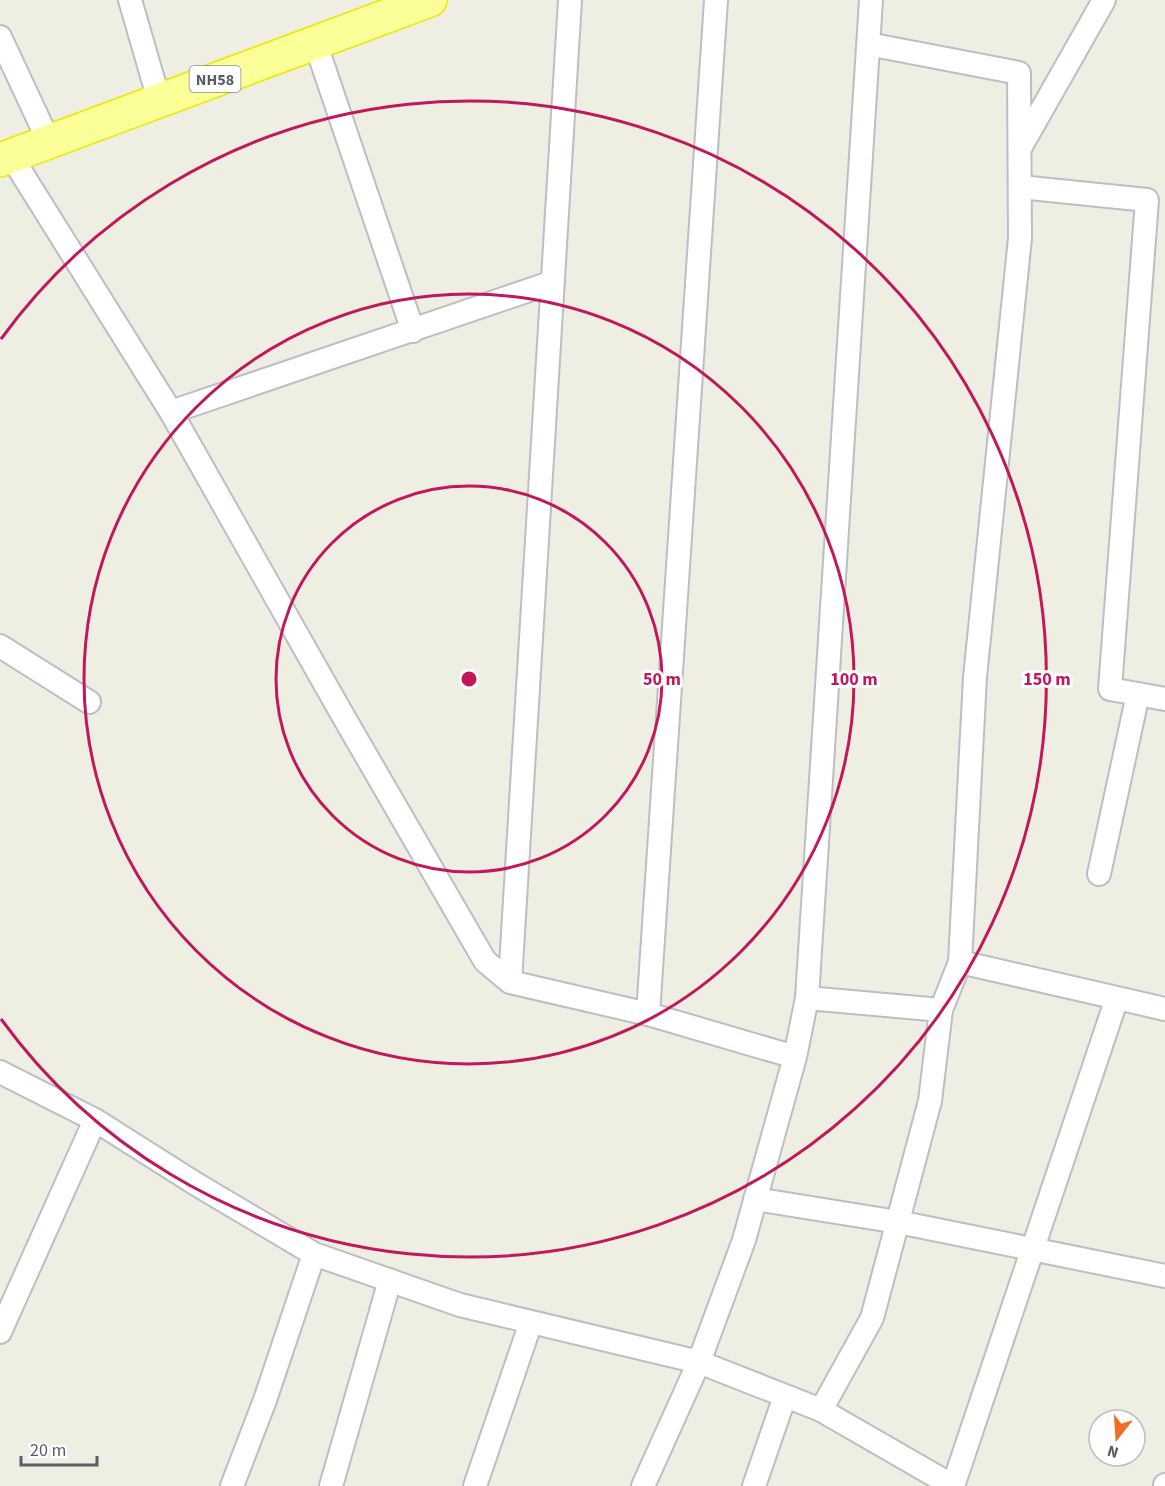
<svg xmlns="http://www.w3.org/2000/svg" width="1165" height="1486" font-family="'Source Sans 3',sans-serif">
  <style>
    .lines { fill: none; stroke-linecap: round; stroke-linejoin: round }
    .minor-casing { stroke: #bdbec5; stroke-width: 26 }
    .trunk-casing { stroke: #f1e600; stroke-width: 36 }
    .minor { stroke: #fff; stroke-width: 22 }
    .trunk { stroke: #faff98; stroke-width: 33 }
    .ring { fill: none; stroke: #c2185b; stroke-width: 3 }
    .labels { text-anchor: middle; stroke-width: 6; stroke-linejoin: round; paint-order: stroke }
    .shield { fill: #fff; stroke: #8c8d92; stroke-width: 1.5 }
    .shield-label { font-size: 16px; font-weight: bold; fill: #5b5c64 }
    .centre { fill: #c2185b; stroke: #fff; stroke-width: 3 }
    .ring-label { font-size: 18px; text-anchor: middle; font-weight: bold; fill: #c2185b; stroke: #fff; stroke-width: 6; stroke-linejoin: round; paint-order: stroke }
  </style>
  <rect width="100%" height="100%" fill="#eeeee2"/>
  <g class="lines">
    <!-- minor casing -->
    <g class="minor-casing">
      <path id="minor" d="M 130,0 L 159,100
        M 570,0 C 551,327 528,654 510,982 L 648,1014 L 795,1057
        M 0,37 L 49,142
        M 315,42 L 413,331
        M 868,44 L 1019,73 L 1020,238 L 975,677 L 960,962
        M 1020,148 L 1104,0
        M 11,156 L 171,412 L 342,714 L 485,961 L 510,982
        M 1020,187 L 1147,200 L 1110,689 L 1165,699
        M 171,412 L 553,282
        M 0,646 L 89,702
        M 1099,874 L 1138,694
        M 807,998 L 941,1010 L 960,962 L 1165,1009
        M 648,1014 L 716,0
        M 0,1072 L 95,1120 L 196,1184 L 314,1254 L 460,1305 L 699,1362 L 821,1410 L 953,1486
        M 755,1199 L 898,1222 L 1165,1276
        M 0,1332 L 95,1120
        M 821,1410 L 872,1318 L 930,1101 L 941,1010
        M 232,1486 L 265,1400 L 314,1254
        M 331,1486 L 390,1280
        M 475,1486 L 531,1322
        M 643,1486 L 699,1362 L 744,1240 L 795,1057 L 807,998 L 871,0
        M 754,1486 L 785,1396
        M 953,1486 L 1117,998
        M 1165,1486 L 1165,1485"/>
    </g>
    <!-- trunk casing -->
    <g class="trunk-casing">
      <path id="trunk" d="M 0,160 L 430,0"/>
    </g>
    <!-- minor -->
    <use href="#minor" class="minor"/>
    <!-- trunk -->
    <use href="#trunk" class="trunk"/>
  </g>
  <!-- distance rings -->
  <g class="ring">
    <circle cx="469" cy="679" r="193"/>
    <circle cx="469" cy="679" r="385"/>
    <path d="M1 339A578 578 0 1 1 1 1019"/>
  </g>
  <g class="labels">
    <!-- shield labels -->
    <rect class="shield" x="189.5" y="66" width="51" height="26" rx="4.5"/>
    <g class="shield-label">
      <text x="215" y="85">NH58</text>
    </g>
  </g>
  <circle cx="469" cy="679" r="9" class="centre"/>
  <g class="ring-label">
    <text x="662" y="685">50 m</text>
    <text x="854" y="685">100 m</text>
    <text x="1047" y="685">150 m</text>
  </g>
  <!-- north arrow -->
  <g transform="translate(1117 1438) rotate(197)"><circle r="28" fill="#ffffff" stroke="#bdbec1" stroke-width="1.5"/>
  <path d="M0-4.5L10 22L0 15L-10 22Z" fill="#f26c25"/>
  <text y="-9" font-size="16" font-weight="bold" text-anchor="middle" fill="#5b5c64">N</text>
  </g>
  <!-- scale -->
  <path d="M21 1456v9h76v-9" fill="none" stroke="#5b5c64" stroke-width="3"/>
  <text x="30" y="1456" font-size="18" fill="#5b5c64" stroke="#ffffff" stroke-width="4.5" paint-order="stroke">20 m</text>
</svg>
